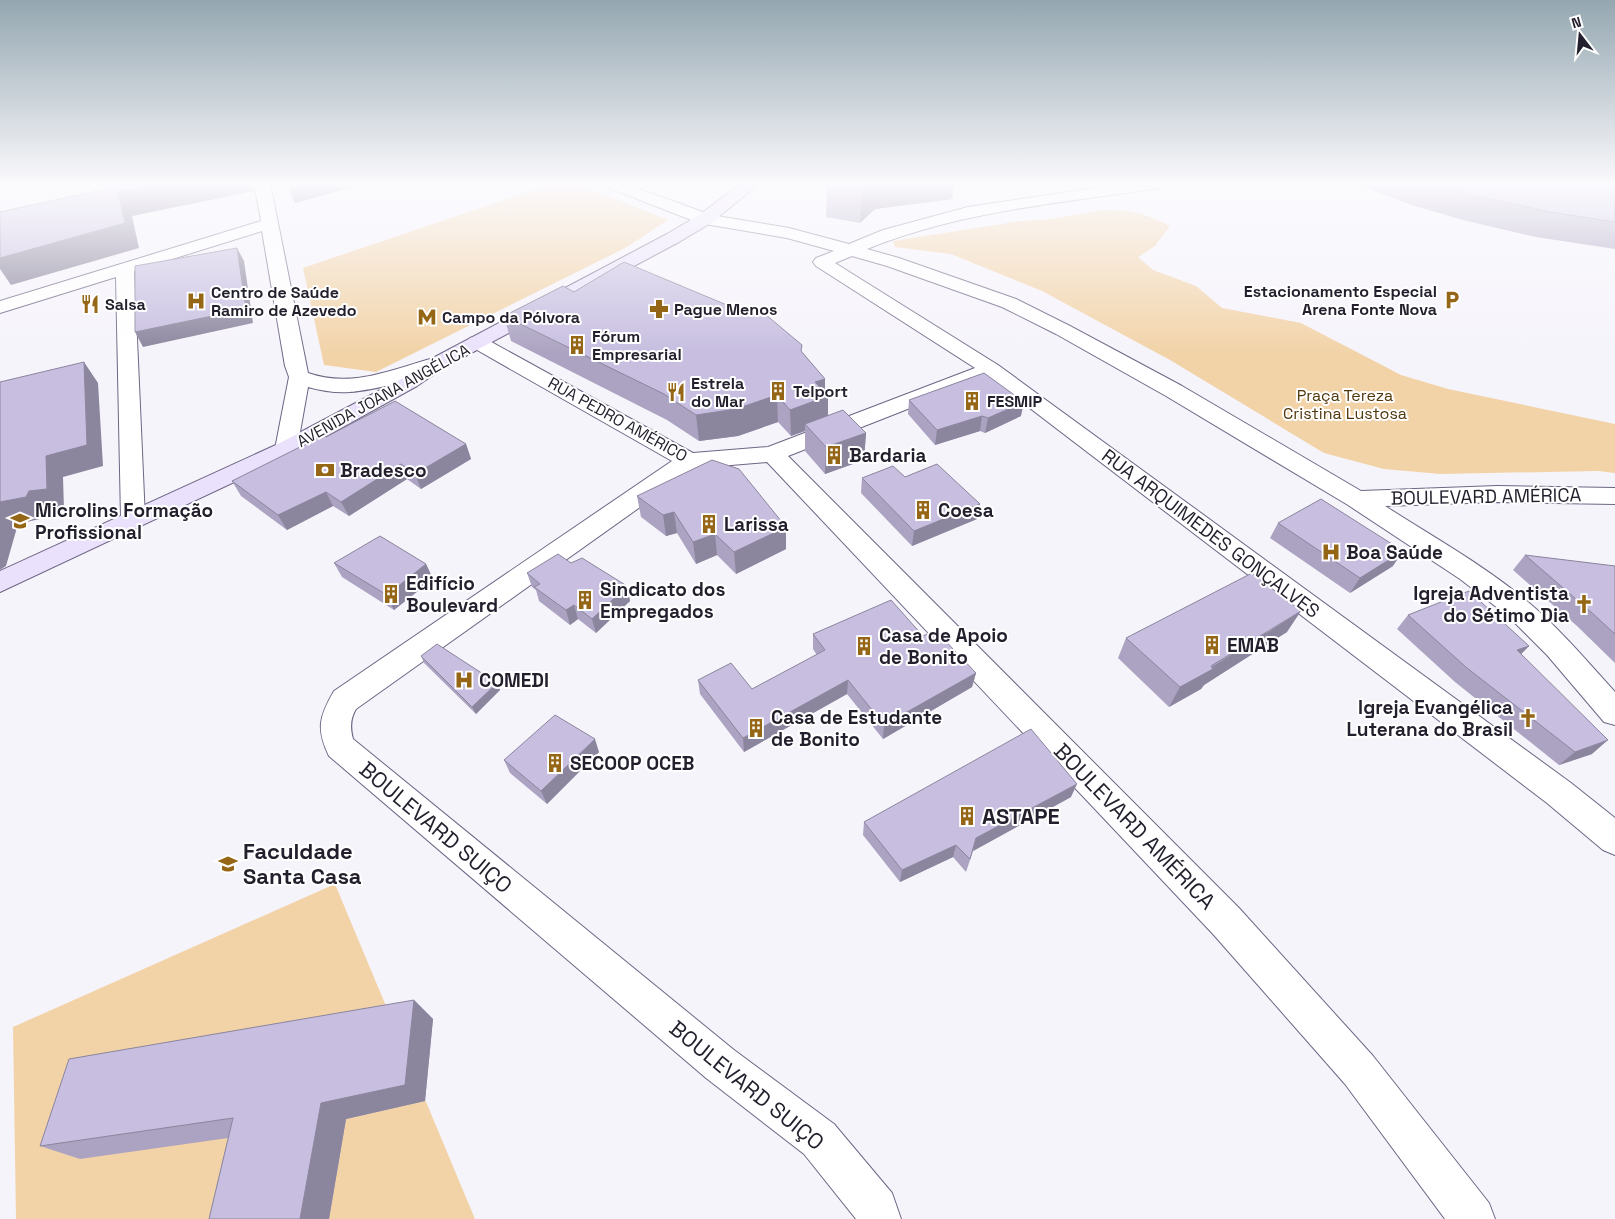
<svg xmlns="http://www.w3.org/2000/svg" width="1615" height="1219" font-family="'Space Grotesk',sans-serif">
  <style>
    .green { fill: #f2d3a8 }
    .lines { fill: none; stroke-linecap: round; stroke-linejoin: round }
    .minor-casing { stroke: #6e6584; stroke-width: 2 }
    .tertiary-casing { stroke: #6e6584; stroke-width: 2 }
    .secondary-casing { stroke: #6e6584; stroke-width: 2 }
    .minor { fill: #fff; fill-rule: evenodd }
    .tertiary { fill: #fff; fill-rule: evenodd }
    .secondary { fill: #eae2fc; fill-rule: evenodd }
    .wall { fill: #aba3c1 }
    .shaded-wall { fill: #8b859d }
    .building { fill: #c7bee0; stroke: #8b859d }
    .labels { text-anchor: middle; stroke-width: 4; stroke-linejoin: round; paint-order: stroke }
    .far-poi-label { font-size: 16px; font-weight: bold; fill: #231f2c; stroke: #fff; text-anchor: start }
    .far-street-label { font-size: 16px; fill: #231f2c; stroke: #fff }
    .far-park-label { font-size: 16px; fill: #51370d; stroke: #fff }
    .poi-label { font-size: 19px; font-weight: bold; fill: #231f2c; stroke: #fff; text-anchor: start }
    .street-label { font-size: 19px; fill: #231f2c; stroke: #fff }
    .near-poi-label { font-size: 22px; font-weight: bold; fill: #231f2c; stroke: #fff; text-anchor: start }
    .near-street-label { font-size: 22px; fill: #231f2c; stroke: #fff }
  </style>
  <rect width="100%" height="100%" fill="#f6f4fb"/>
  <!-- green -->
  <path class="green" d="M 554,183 L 576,183 L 668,220 L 627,247 L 376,372 L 324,365 L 303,268 Z
    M 1103,210 C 1131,210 1145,213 1170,226 L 1155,246 L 1138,257 L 1153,270 L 1196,286 L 1222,308 L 1301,323 L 1401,375 L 1448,389 L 1615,424 L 1615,473 L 1598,471 L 1440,474 L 1384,469 L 1324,453 L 1170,360 L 1042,291 L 951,254 L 895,247 L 893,241 L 1021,221 L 1051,219 Z
    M 335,884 L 475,1219 L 16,1219 L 13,1027 Z"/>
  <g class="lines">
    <!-- minor casing -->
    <g class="minor-casing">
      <path id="minor" d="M 254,183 L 270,183 L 308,373 C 354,389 394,368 438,357 L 445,359 L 448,363 C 440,376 367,391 350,392 C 336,393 322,391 308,387 L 297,449 L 294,454 L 286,456 L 278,454 L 275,449 L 289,377 L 285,366 L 262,231 L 134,271 L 145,519 L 142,525 L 133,527 L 124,525 L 121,519 L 116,277 L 0,313 L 0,301 L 261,221 Z
        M 1129,183 L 1167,183 L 1164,186 L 1159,188 C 1061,203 959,211 867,249 L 899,258 L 1016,299 L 1070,326 L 1182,386 L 1361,491 L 1497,486 L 1615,488 L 1615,504 L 1497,502 L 1385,506 C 1433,537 1484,565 1528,602 C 1560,629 1587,661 1615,692 L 1615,725 L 1604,722 L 1547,655 L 1508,616 L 1460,579 L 1348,505 L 1166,396 L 1056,334 L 1002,307 L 887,266 L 852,256 L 835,263 L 998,365 L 1571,783 L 1615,818 L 1615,855 L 1603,850 L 1547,803 L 989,377 L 788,456 L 1239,908 L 1373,1056 L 1489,1203 L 1495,1219 L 1445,1219 L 1345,1084 L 1213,934 L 767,462 L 695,468 L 356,709 C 350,719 350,728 353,739 L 734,1050 L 834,1124 L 892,1193 L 901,1219 L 856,1219 L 804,1154 L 706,1078 L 329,756 C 316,729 319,717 334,691 L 672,461 L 470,346 L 467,342 L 470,338 L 477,336 L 484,338 L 693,453 L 768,447 L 975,368 L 816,266 L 813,262 L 816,258 L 834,251 L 787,238 L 699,223 L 697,219 L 699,215 L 705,214 L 789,228 L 849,244 L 883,230 L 968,207 Z"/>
    </g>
    <!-- tertiary casing -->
    <g class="tertiary-casing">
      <path id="tertiary" d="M 601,183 L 623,183 L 711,215 L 713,219 L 711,223 L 699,223 L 604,186 Z"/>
    </g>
    <!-- secondary casing -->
    <g class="secondary-casing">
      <path id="secondary" d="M 742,183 L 760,183 L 711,223 L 679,242 L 445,367 L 417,386 L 294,454 L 0,592 L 0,571 L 278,444 L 403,378 L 431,359 L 667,234 L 699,215 Z"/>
    </g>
    <!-- minor -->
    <use href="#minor" class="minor"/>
    <!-- tertiary -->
    <use href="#tertiary" class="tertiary"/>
    <!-- secondary -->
    <use href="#secondary" class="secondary"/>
  </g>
  <!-- wall -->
  <path class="wall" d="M 828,183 L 954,183 L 952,199 L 875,209 L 860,223 L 826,217 L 827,184 Z
    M 1352,183 L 1615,183 L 1615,249 L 1536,237 L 1463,220 L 1412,205 Z
    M 574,292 L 802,353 L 825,379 L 825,393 L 828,396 L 828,415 L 866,433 L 864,460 L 825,474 L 805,451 L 805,431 L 791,436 L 778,422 L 738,436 L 699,441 L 667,420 L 511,341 L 504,316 Z
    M 909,400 L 1021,416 L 985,433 L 980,431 L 935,445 L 908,414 Z
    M 326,437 L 466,444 L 471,459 L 421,489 L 407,479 L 349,516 L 333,506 L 287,530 L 241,496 L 232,481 Z
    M 905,477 L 980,504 L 977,519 L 912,546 L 861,493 L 862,478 Z
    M 637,496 L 786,549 L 736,574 L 717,555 L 696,564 L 677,533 L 666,536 L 641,517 Z
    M 1278,523 L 1393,566 L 1350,593 L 1270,538 Z
    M 1525,555 L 1615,566 L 1615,663 L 1577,626 L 1513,570 Z
    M 334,563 L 426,564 L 433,579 L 394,610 L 342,577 Z
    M 571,563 L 627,586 L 630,601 L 596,633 L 578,619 L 570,625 L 539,601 L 536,590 L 532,587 L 527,573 Z
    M 1408,615 L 1529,646 L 1521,654 L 1592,754 L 1559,765 L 1455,682 L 1397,629 Z
    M 1287,632 L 1204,685 L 1201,689 L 1169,707 L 1118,658 L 1126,638 Z
    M 813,634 L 923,636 L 976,673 L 972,687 L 883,739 L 847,694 L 744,752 L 700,694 L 698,680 L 752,689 L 817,655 L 813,649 Z
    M 421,656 L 497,683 L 500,690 L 476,714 L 424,663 Z
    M 599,752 L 547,804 L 510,773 L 504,760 Z
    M 1071,797 L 973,851 L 966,872 L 953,857 L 900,882 L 863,835 L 864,822 Z
    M 414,1000 L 433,1019 L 425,1101 L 346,1119 L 329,1219 L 209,1219 L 228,1138 L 80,1159 L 40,1146 Z"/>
  <!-- shaded-wall -->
  <path class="shaded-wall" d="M 167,183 L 253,183 L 254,191 L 132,216 L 139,248 L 11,285 L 0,269 L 0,258 L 118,192 Z
    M 271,183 L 368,183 L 295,203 L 287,184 L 273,187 Z
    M 869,183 L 954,183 L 952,199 L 875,209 L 860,223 L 862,190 Z
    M 237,248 L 244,261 L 253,323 L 143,347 L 135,332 Z
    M 84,362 L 98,383 L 103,466 L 63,477 L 64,510 L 47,513 L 44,518 L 18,524 L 6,566 L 0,570 L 0,502 L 46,456 Z
    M 825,379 L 825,397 L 828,396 L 828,422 L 805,424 L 805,431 L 791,436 L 790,410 L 815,382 Z
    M 777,395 L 778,422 L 738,436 L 699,441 L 696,415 Z
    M 1024,402 L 1021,416 L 985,433 L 988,418 Z
    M 982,416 L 980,431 L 935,445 L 937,430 Z
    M 866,433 L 864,460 L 825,474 L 826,447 Z
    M 466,444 L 471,459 L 421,489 L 415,474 Z
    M 401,464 L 407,479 L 349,516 L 341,502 Z
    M 326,492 L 333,506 L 287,530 L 278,515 Z
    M 980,504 L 977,519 L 912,546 L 914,531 Z
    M 674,512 L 677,533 L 666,536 L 663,515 Z
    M 786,527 L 786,549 L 736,574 L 734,552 Z
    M 715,534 L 717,555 L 696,564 L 693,542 Z
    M 1403,551 L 1393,566 L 1350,593 L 1360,578 Z
    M 426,564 L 433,579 L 394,610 L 387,595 Z
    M 627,586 L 630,601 L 596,633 L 592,619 Z
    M 574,605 L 578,619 L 570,625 L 566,610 Z
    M 1301,611 L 1287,632 L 1204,685 L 1201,689 L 1169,707 L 1180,687 Z
    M 1529,646 L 1515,660 L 1517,650 Z
    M 976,673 L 972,687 L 883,739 L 884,725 Z
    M 848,680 L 847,694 L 744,752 L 743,738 Z
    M 497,683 L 500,690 L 476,714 L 472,707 Z
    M 595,739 L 599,752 L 547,804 L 541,791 Z
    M 1608,740 L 1592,754 L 1559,765 L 1575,752 Z
    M 1077,784 L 1071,797 L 973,851 L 976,838 Z
    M 956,845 L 953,857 L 900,882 L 902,870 Z
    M 414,1000 L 433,1019 L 425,1101 L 346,1119 L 329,1219 L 300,1219 L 321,1103 Z"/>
  <!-- building -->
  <path class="building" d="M 106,183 L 167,183 L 118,192 L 125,223 L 0,258 L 0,212 L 106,189 Z
    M 828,183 L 869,183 L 862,190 L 827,184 Z
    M 1431,183 L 1615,183 L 1615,222 L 1551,212 L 1476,196 Z
    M 237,248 L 246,309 L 135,332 L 135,266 Z
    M 624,262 L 746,313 L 759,309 L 802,345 L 801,351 L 825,379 L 815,382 L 828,396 L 790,410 L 777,395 L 736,409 L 696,415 L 664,394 L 504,316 L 563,286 L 574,292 Z
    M 84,362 L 87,445 L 46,456 L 47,489 L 29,491 L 26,497 L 0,502 L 0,382 Z
    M 984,373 L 1024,402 L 988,418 L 982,416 L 937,430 L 909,400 Z
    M 395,401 L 466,444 L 415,474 L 401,464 L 341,502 L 326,492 L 278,515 L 232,481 L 324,435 L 326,437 Z
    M 843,410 L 866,433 L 826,447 L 805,424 Z
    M 712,460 L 739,469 L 786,527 L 734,552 L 715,534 L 693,542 L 674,512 L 663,515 L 637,496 Z
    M 937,464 L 980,504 L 914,531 L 862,478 L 893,466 L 905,477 Z
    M 1321,499 L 1403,551 L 1360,578 L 1278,523 Z
    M 380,536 L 426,564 L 387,595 L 334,563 Z
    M 558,554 L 571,563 L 582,558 L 627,586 L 592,619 L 574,605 L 566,610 L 534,587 L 540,584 L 527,573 Z
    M 1525,555 L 1615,566 L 1615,634 L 1591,612 Z
    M 1252,573 L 1301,611 L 1211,666 L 1213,669 L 1180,687 L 1126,638 Z
    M 1469,591 L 1529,646 L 1517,650 L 1608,740 L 1575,752 L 1467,668 L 1408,615 Z
    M 891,600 L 923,636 L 935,630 L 976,673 L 884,725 L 848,680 L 743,738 L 698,680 L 731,663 L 752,689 L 825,650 L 813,634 Z
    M 437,644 L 497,683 L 472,707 L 421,656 Z
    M 555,715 L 595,739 L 541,791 L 504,760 Z
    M 1031,729 L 1077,784 L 976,838 L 970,859 L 956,845 L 902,870 L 864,822 Z
    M 414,1000 L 405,1085 L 321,1103 L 300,1219 L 209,1219 L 233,1118 L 40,1146 L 69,1059 Z"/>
  <!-- sky -->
  <linearGradient id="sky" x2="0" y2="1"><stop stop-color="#94a7b1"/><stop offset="0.52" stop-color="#fbfafd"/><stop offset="1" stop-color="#fbfafd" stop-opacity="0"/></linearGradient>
  <rect width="1615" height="354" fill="url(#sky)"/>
  <!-- icons -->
  <defs>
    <g id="parking-bare" transform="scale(1.5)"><path d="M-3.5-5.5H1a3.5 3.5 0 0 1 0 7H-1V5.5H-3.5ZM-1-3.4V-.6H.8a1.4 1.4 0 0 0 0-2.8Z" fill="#956615" stroke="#fff" stroke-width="2.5" paint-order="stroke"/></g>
    <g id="hospital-bare" transform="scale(1.5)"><path d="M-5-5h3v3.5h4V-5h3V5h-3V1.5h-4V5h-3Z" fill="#956615" stroke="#fff" stroke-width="2.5" paint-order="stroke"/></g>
    <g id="restaurant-bare" transform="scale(1.5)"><path d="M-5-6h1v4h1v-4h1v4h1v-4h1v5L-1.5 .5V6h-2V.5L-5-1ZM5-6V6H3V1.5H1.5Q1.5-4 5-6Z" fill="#956615" stroke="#fff" stroke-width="2.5" paint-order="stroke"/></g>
    <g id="pharmacy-bare" transform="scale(1.5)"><path d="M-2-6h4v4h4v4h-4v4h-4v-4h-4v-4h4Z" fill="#956615" stroke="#fff" stroke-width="2.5" paint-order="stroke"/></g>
    <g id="metro-bare" transform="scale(1.5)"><path d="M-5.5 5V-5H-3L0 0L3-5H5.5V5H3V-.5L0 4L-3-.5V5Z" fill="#956615" stroke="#fff" stroke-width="2.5" paint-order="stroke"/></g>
    <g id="building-bare" transform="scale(1.5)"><path d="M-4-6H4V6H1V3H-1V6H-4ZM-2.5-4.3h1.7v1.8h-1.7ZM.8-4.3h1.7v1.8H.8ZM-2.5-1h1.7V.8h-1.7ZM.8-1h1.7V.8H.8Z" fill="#956615" stroke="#fff" stroke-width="2.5" paint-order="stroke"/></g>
    <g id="bank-bare" transform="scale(1.5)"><path d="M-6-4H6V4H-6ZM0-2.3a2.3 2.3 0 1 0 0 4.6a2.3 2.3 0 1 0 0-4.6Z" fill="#956615" stroke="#fff" stroke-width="2.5" paint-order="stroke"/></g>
    <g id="university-bare" transform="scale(1.5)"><path d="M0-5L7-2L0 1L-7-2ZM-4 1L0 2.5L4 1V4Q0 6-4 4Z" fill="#956615" stroke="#fff" stroke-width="2.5" paint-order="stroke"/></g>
    <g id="church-bare" transform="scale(1.5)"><path d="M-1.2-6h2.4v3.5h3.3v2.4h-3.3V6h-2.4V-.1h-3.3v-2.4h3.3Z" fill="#956615" stroke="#fff" stroke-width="2.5" paint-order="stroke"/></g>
  </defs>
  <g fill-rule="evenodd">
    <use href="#parking-bare" x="1452" y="300"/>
    <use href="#hospital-bare" x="196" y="301"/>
    <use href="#restaurant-bare" x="90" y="304"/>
    <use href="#pharmacy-bare" x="659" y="309"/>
    <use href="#metro-bare" x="427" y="317"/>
    <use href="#building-bare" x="577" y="345"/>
    <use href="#building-bare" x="778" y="391"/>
    <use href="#restaurant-bare" x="676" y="392"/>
    <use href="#building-bare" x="972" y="401"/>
    <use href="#building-bare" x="834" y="455"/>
    <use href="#bank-bare" x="325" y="470"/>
    <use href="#building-bare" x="923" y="510"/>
    <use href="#university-bare" x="20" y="521"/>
    <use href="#building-bare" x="709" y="524"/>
    <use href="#hospital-bare" x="1331" y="552"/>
    <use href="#building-bare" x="391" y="594"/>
    <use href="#building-bare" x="585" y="600"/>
    <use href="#church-bare" x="1584" y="604"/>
    <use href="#building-bare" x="1212" y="645"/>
    <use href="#building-bare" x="864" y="646"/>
    <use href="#hospital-bare" x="464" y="680"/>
    <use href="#church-bare" x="1528" y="718"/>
    <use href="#building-bare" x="756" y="728"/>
    <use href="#building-bare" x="555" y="763"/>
    <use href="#building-bare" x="967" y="816"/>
    <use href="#university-bare" x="228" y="864"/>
  </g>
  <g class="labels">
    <!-- far-poi labels -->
    <g class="far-poi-label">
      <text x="1437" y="297" text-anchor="end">Estacionamento Especial<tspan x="1437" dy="18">Arena Fonte Nova</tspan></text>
      <text x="211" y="298">Centro de Saúde<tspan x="211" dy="18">Ramiro de Azevedo</tspan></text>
      <text x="105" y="310">Salsa</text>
      <text x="674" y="315">Pague Menos</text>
      <text x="442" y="323">Campo da Pólvora</text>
      <text x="592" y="342">Fórum<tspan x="592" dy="18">Empresarial</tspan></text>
      <text x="691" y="389">Estrela<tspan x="691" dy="18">do Mar</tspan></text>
      <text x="793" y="397">Telport</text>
      <text x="987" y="407">FESMIP</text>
    </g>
    <!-- far-street labels -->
    <g class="far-street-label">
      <text transform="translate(383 395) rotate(-29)" y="6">AVENIDA JOANA ANGÉLICA</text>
      <text transform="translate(618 419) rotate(29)" y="6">RUA PEDRO AMÉRICO</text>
    </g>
    <!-- far-park labels -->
    <g class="far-park-label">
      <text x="1345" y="401">Praça Tereza<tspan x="1345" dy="18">Cristina Lustosa</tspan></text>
    </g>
    <!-- poi labels -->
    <g class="poi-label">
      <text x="849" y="462">Bardaria</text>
      <text x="340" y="477">Bradesco</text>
      <text x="35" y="517">Microlins Formação<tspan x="35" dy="22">Profissional</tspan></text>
      <text x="938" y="517">Coesa</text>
      <text x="724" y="531">Larissa</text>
      <text x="1346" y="559">Boa Saúde</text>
      <text x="406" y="590">Edifício<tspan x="406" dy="22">Boulevard</tspan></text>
      <text x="600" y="596">Sindicato dos<tspan x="600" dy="22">Empregados</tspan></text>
      <text x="1569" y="600" text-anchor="end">Igreja Adventista<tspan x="1569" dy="22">do Sétimo Dia</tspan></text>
      <text x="879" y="642">Casa de Apoio<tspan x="879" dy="22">de Bonito</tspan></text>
      <text x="1227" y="652">EMAB</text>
      <text x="479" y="687">COMEDI</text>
      <text x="1513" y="714" text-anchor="end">Igreja Evangélica<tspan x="1513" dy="22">Luterana do Brasil</tspan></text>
      <text x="771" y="724">Casa de Estudante<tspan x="771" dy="22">de Bonito</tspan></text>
      <text x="570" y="770">SECOOP OCEB</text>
    </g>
    <!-- street labels -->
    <g class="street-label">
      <text transform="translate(1486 496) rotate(-1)" y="7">BOULEVARD AMÉRICA</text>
      <text transform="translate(1211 533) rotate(37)" y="7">RUA ARQUIMEDES GONÇALVES</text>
    </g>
    <!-- near-poi labels -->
    <g class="near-poi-label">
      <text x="982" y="824">ASTAPE</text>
      <text x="243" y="859">Faculdade<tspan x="243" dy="25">Santa Casa</tspan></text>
    </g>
    <!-- near-street labels -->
    <g class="near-street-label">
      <text transform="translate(1135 826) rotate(46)" y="8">BOULEVARD AMÉRICA</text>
      <text transform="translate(436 827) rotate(40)" y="8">BOULEVARD SUIÇO</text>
      <text transform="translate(747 1085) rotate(39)" y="8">BOULEVARD SUIÇO</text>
    </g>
  </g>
  <!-- north arrow -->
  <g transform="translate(1580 35) rotate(344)" stroke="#ffffff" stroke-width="4" paint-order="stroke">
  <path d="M0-4L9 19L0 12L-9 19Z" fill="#231f2c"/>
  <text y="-8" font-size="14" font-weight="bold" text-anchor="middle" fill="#231f2c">N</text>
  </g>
</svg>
